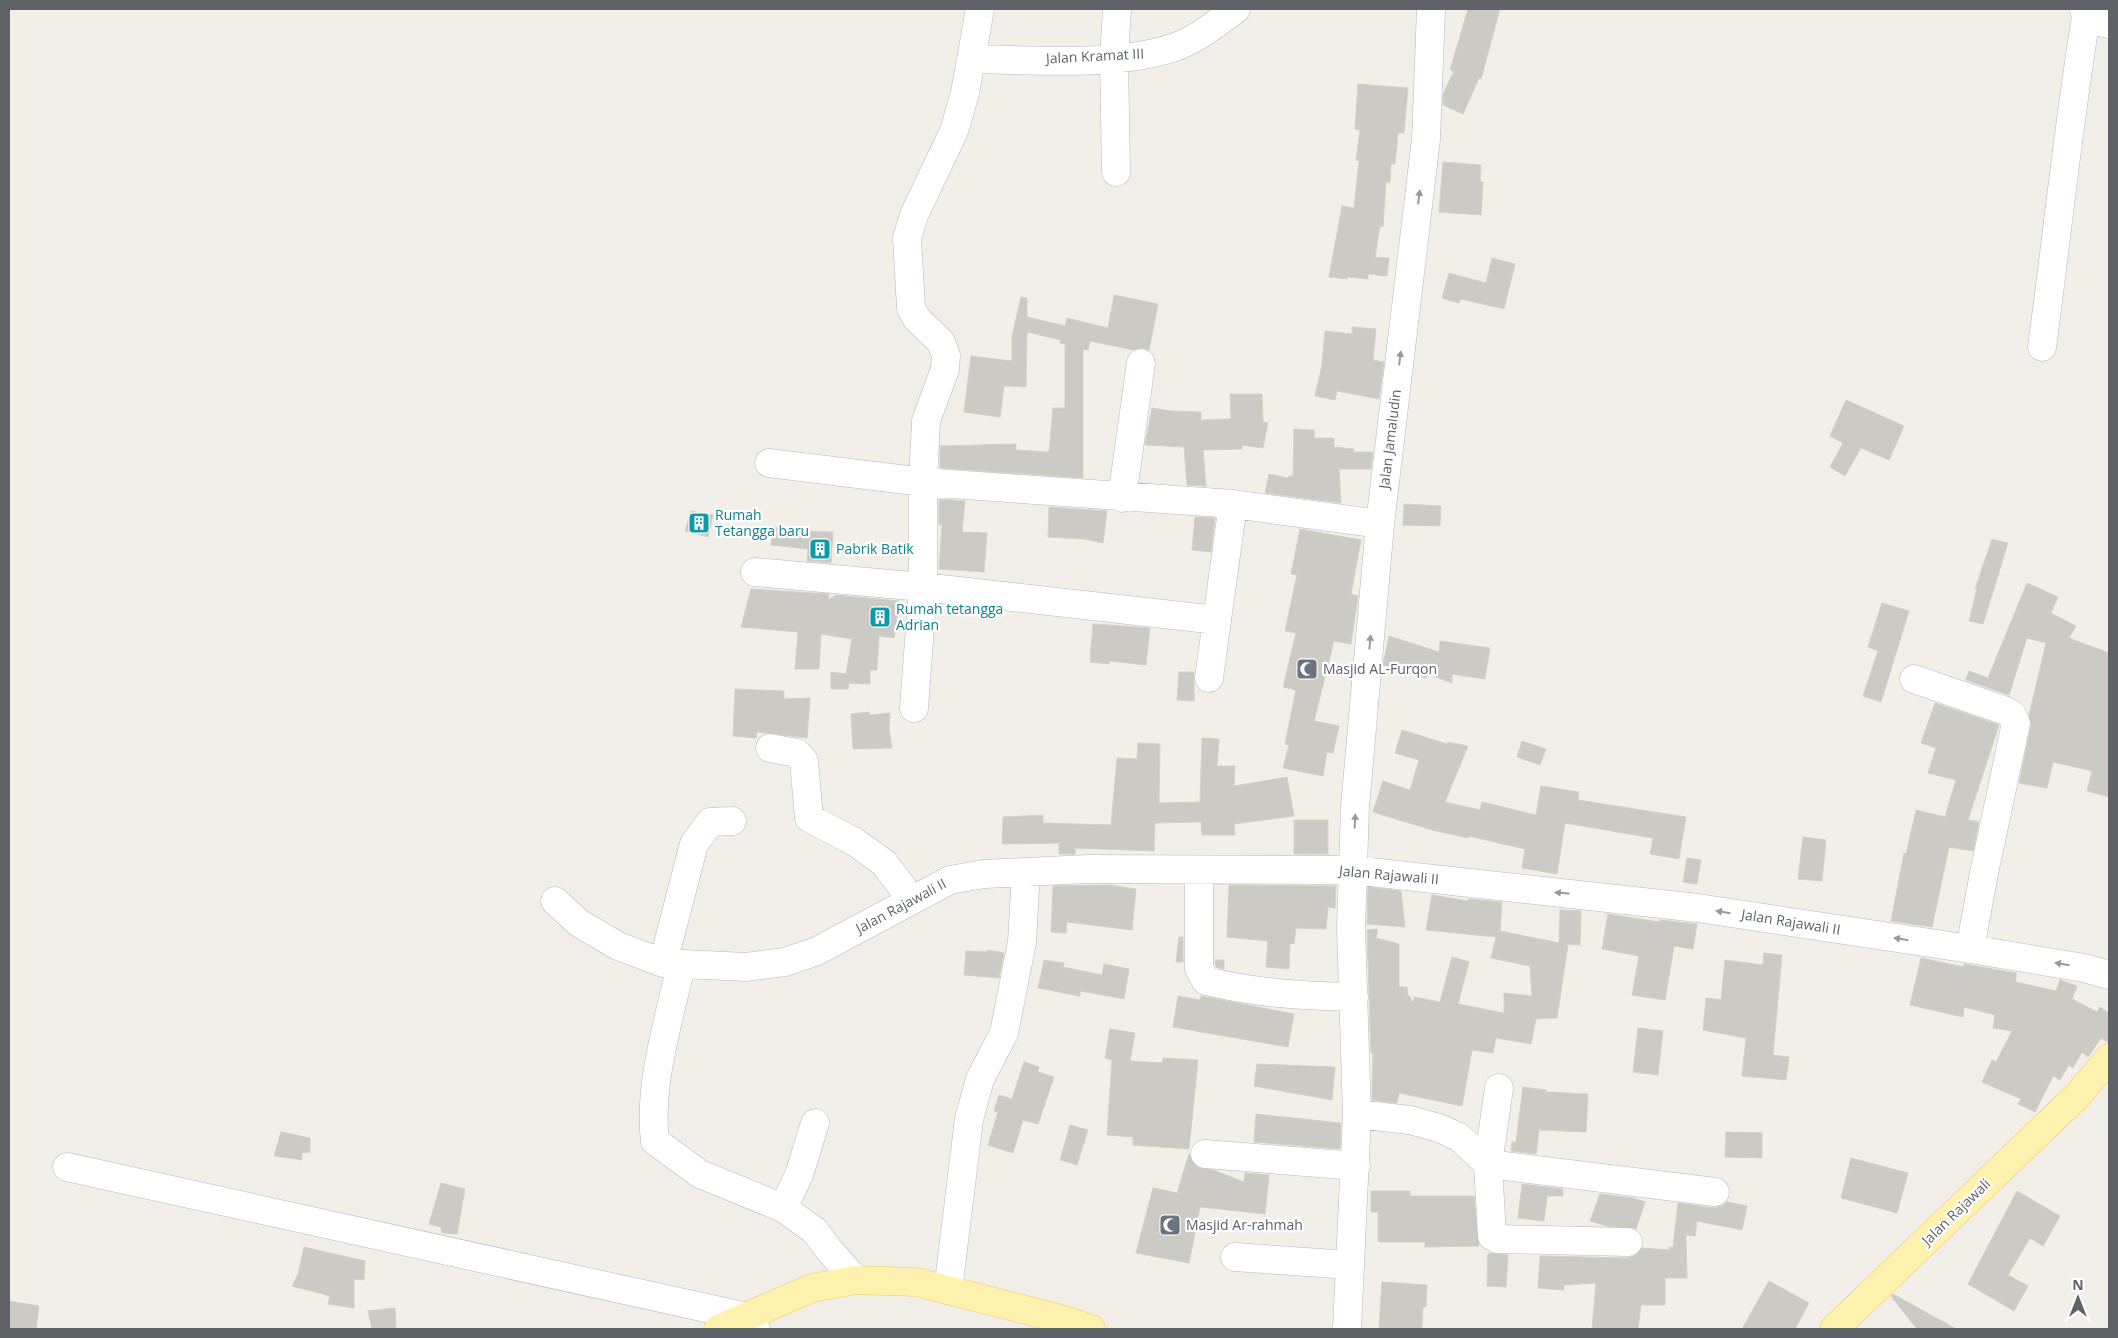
<svg xmlns="http://www.w3.org/2000/svg" width="2118" height="1338" font-family="'Open Sans',sans-serif">
  <style>
    .building { fill: #cccac5; stroke: #d6d1c6 }
    .lines { fill: none; stroke-linecap: round; stroke-linejoin: round }
    .minor-casing { stroke: #b5b8bc; stroke-width: 29 }
    .major-casing { stroke: #f2c960; stroke-width: 29 }
    .minor { stroke: #fff; stroke-width: 28 }
    .major { stroke: #fff2af; stroke-width: 28 }
    .oneway { fill: #979a9d }
    .labels { text-anchor: middle; stroke-width: 4.5; stroke-linejoin: round; paint-order: stroke }
    .street-label { font-size: 14px; fill: #5f6368; stroke: #fff }
    .culture-label { font-size: 14px; fill: #0d838f; stroke: #fff; text-anchor: start }
    .worship-label { font-size: 14px; fill: #5b616d; stroke: #fff; text-anchor: start }
  </style>
  <rect width="100%" height="100%" fill="#f1efe8"/>
  <!-- building -->
  <path class="building" d="M 1468,9 L 1500,9 L 1481,79 L 1479,78 L 1463,114 L 1443,105 L 1443,94 L 1454,71 L 1450,70 Z
    M 1358,84 L 1408,88 L 1404,133 L 1398,133 L 1395,164 L 1391,164 L 1390,182 L 1386,182 L 1383,227 L 1380,226 L 1375,257 L 1389,258 L 1387,276 L 1368,274 L 1368,279 L 1347,277 L 1347,279 L 1329,277 L 1342,206 L 1354,208 L 1359,161 L 1356,160 L 1360,130 L 1355,129 Z
    M 1443,162 L 1481,165 L 1480,182 L 1483,182 L 1481,215 L 1439,212 Z
    M 1492,258 L 1515,264 L 1504,309 L 1461,299 L 1459,303 L 1442,298 L 1449,273 L 1486,283 Z
    M 1114,295 L 1158,304 L 1149,350 L 1143,348 L 1133,350 L 1090,341 L 1088,350 L 1083,349 L 1083,478 L 940,468 L 940,446 L 1016,444 L 1016,450 L 1049,452 L 1053,408 L 1065,408 L 1065,344 L 1060,343 L 1061,340 L 1027,332 L 1026,387 L 1004,386 L 1000,417 L 964,412 L 971,356 L 1012,361 L 1012,336 L 1021,297 L 1027,298 L 1027,317 L 1065,326 L 1067,318 L 1108,328 Z
    M 1352,327 L 1376,329 L 1373,360 L 1384,362 L 1379,399 L 1337,391 L 1335,400 L 1315,396 L 1322,365 L 1325,331 L 1352,334 Z
    M 1230,394 L 1262,394 L 1263,422 L 1268,423 L 1263,448 L 1242,445 L 1242,449 L 1203,450 L 1206,486 L 1187,485 L 1184,447 L 1145,445 L 1152,408 L 1171,411 L 1201,412 L 1201,420 L 1231,419 Z
    M 1846,400 L 1904,426 L 1889,460 L 1861,448 L 1845,476 L 1830,467 L 1843,443 L 1830,436 Z
    M 1294,429 L 1314,430 L 1314,438 L 1334,438 L 1334,447 L 1354,449 L 1353,452 L 1373,452 L 1371,469 L 1339,469 L 1341,503 L 1265,493 L 1269,474 L 1288,478 L 1289,476 L 1293,476 Z
    M 939,499 L 965,501 L 962,532 L 987,533 L 984,572 L 939,569 L 942,525 L 939,525 Z
    M 1404,504 L 1441,506 L 1440,526 L 1403,525 Z
    M 1049,507 L 1107,511 L 1103,543 L 1085,539 L 1048,537 Z
    M 691,511 L 713,515 L 708,537 L 685,531 Z
    M 1195,517 L 1215,518 L 1211,552 L 1192,550 Z
    M 773,527 L 798,529 L 798,531 L 833,532 L 831,563 L 807,561 L 808,549 L 771,545 Z
    M 1300,529 L 1361,540 L 1351,594 L 1358,596 L 1351,644 L 1334,641 L 1314,721 L 1339,726 L 1333,753 L 1327,752 L 1323,776 L 1283,768 L 1289,745 L 1285,744 L 1296,690 L 1283,687 L 1296,633 L 1285,631 L 1297,575 L 1291,574 Z
    M 1992,539 L 2008,543 L 1983,624 L 1969,621 L 1977,589 L 1975,589 Z
    M 2027,583 L 2058,597 L 2051,613 L 2076,626 L 2069,638 L 2109,653 L 2109,797 L 2087,791 L 2092,771 L 2053,762 L 2047,788 L 2019,783 L 2031,726 L 2029,715 L 2046,643 L 2027,638 L 2009,695 L 1966,680 L 1969,671 L 1988,678 Z
    M 751,589 L 829,594 L 828,600 L 836,595 L 899,601 L 894,638 L 879,636 L 877,670 L 870,670 L 870,684 L 849,683 L 848,689 L 831,689 L 831,672 L 846,674 L 852,639 L 821,634 L 819,669 L 795,669 L 798,632 L 741,627 Z
    M 1882,603 L 1909,611 L 1881,702 L 1863,696 L 1878,651 L 1868,647 Z
    M 1093,624 L 1150,628 L 1146,665 L 1110,661 L 1109,664 L 1090,662 Z
    M 1389,636 L 1439,652 L 1440,641 L 1490,648 L 1485,679 L 1452,674 L 1452,683 L 1428,674 L 1426,678 L 1383,665 Z
    M 1179,672 L 1194,672 L 1194,701 L 1177,700 Z
    M 735,689 L 784,691 L 784,699 L 810,698 L 807,738 L 757,732 L 756,738 L 733,736 Z
    M 1935,703 L 1999,725 L 1968,820 L 1979,822 L 1973,851 L 1949,847 L 1932,927 L 1891,921 L 1904,853 L 1906,854 L 1916,810 L 1945,817 L 1956,780 L 1928,773 L 1936,748 L 1921,743 Z
    M 869,712 L 870,715 L 890,713 L 889,728 L 892,748 L 853,749 L 851,714 Z
    M 1402,730 L 1447,744 L 1448,742 L 1468,746 L 1445,802 L 1480,810 L 1482,802 L 1536,815 L 1541,786 L 1579,792 L 1578,800 L 1686,817 L 1679,859 L 1650,854 L 1653,838 L 1565,823 L 1557,874 L 1522,868 L 1525,849 L 1469,836 L 1468,838 L 1432,830 L 1373,812 L 1383,781 L 1410,790 L 1419,760 L 1395,753 Z
    M 1202,738 L 1219,739 L 1217,766 L 1235,766 L 1234,786 L 1287,777 L 1294,816 L 1234,824 L 1235,835 L 1202,835 L 1201,822 L 1155,823 L 1154,851 L 1075,848 L 1075,854 L 1059,854 L 1059,843 L 1002,844 L 1003,817 L 1043,815 L 1043,823 L 1111,825 L 1117,758 L 1137,759 L 1138,743 L 1160,744 L 1159,803 L 1200,802 Z
    M 1522,741 L 1546,749 L 1540,765 L 1517,757 Z
    M 1294,820 L 1328,820 L 1328,854 L 1294,854 Z
    M 1803,837 L 1826,840 L 1822,881 L 1798,879 Z
    M 1687,858 L 1701,860 L 1697,884 L 1683,882 Z
    M 1109,885 L 1136,889 L 1132,930 L 1067,922 L 1066,933 L 1051,932 L 1053,886 Z
    M 1229,885 L 1336,886 L 1335,908 L 1328,907 L 1326,929 L 1296,928 L 1294,944 L 1290,943 L 1289,969 L 1266,967 L 1268,941 L 1227,937 Z
    M 1368,887 L 1401,891 L 1405,927 L 1367,924 Z
    M 1432,895 L 1468,901 L 1468,899 L 1502,902 L 1500,931 L 1559,943 L 1560,910 L 1581,911 L 1580,945 L 1564,944 L 1568,945 L 1557,1018 L 1536,1019 L 1531,1044 L 1496,1038 L 1493,1053 L 1472,1050 L 1462,1106 L 1399,1093 L 1397,1103 L 1372,1100 L 1373,1053 L 1371,1053 L 1367,930 L 1378,929 L 1376,938 L 1399,944 L 1399,987 L 1407,987 L 1408,996 L 1411,997 L 1411,1001 L 1414,1001 L 1414,997 L 1440,1002 L 1452,957 L 1469,962 L 1458,1004 L 1504,1013 L 1504,993 L 1532,996 L 1530,966 L 1491,958 L 1496,937 L 1426,930 Z
    M 1608,914 L 1659,922 L 1660,920 L 1697,924 L 1693,949 L 1674,946 L 1665,1000 L 1632,995 L 1639,956 L 1602,949 Z
    M 1179,937 L 1183,937 L 1183,962 L 1176,962 Z
    M 987,950 L 1004,953 L 999,978 L 964,975 L 966,951 L 987,952 Z
    M 1764,953 L 1782,955 L 1773,1055 L 1789,1057 L 1786,1080 L 1742,1076 L 1746,1038 L 1703,1030 L 1706,998 L 1721,1000 L 1725,960 L 1763,965 Z
    M 1921,958 L 1964,967 L 1964,964 L 2016,973 L 2016,982 L 2056,991 L 2060,980 L 2077,986 L 2072,999 L 2097,1012 L 2100,1007 L 2109,1013 L 2109,1043 L 2101,1038 L 2088,1057 L 2082,1052 L 2073,1068 L 2069,1065 L 2060,1080 L 2053,1076 L 2035,1112 L 2018,1104 L 2021,1099 L 1982,1082 L 1992,1060 L 1996,1062 L 2012,1031 L 1993,1028 L 1995,1015 L 1964,1007 L 1963,1017 L 1910,1005 Z
    M 1044,960 L 1064,963 L 1063,967 L 1102,975 L 1104,964 L 1129,969 L 1124,999 L 1080,991 L 1080,996 L 1038,988 Z
    M 1215,960 L 1224,960 L 1224,969 L 1216,967 Z
    M 1178,996 L 1200,1000 L 1201,996 L 1294,1014 L 1288,1047 L 1173,1027 Z
    M 1638,1028 L 1663,1031 L 1658,1075 L 1633,1072 Z
    M 1110,1029 L 1135,1033 L 1130,1061 L 1162,1063 L 1163,1058 L 1198,1060 L 1189,1149 L 1133,1145 L 1133,1137 L 1107,1135 L 1112,1060 L 1105,1058 Z
    M 1024,1062 L 1039,1067 L 1038,1072 L 1054,1077 L 1038,1124 L 1023,1120 L 1013,1153 L 988,1145 L 998,1112 L 994,1111 L 999,1095 L 1012,1099 Z
    M 1257,1064 L 1335,1067 L 1332,1100 L 1254,1086 Z
    M 1523,1087 L 1546,1090 L 1546,1092 L 1588,1094 L 1586,1132 L 1539,1130 L 1536,1154 L 1511,1151 L 1512,1142 L 1516,1142 Z
    M 1256,1114 L 1341,1123 L 1340,1149 L 1254,1142 Z
    M 1070,1125 L 1088,1130 L 1077,1165 L 1060,1160 Z
    M 281,1132 L 310,1138 L 310,1152 L 302,1153 L 302,1160 L 274,1156 Z
    M 1726,1132 L 1762,1133 L 1762,1158 L 1725,1157 Z
    M 1189,1154 L 1197,1167 L 1213,1170 L 1244,1182 L 1245,1173 L 1269,1175 L 1265,1214 L 1200,1207 L 1189,1263 L 1136,1253 L 1153,1188 L 1177,1193 Z
    M 1851,1158 L 1908,1173 L 1897,1213 L 1841,1198 Z
    M 441,1183 L 465,1189 L 457,1234 L 442,1233 L 441,1227 L 429,1224 Z
    M 1522,1184 L 1563,1189 L 1563,1196 L 1547,1196 L 1544,1221 L 1518,1218 Z
    M 1371,1191 L 1410,1191 L 1410,1196 L 1474,1196 L 1479,1246 L 1425,1247 L 1425,1242 L 1378,1242 L 1378,1212 L 1371,1212 Z
    M 2017,1191 L 2060,1216 L 2043,1246 L 2030,1238 L 2008,1275 L 2028,1286 L 2014,1311 L 1968,1284 Z
    M 1600,1194 L 1633,1198 L 1645,1202 L 1636,1229 L 1606,1226 L 1590,1221 Z
    M 1727,1202 L 1747,1206 L 1742,1230 L 1697,1221 L 1695,1236 L 1686,1235 L 1687,1278 L 1665,1278 L 1665,1305 L 1641,1305 L 1638,1329 L 1592,1329 L 1596,1283 L 1564,1285 L 1564,1290 L 1538,1288 L 1540,1256 L 1628,1258 L 1636,1255 L 1642,1248 L 1669,1250 L 1669,1247 L 1673,1247 L 1678,1203 L 1714,1208 L 1722,1206 Z
    M 304,1247 L 365,1261 L 364,1280 L 354,1279 L 354,1308 L 328,1304 L 330,1296 L 292,1286 L 298,1274 Z
    M 1488,1253 L 1508,1255 L 1506,1287 L 1487,1286 Z
    M 1769,1281 L 1809,1303 L 1795,1329 L 1742,1329 Z
    M 1382,1282 L 1427,1285 L 1426,1307 L 1423,1307 L 1422,1329 L 1379,1329 Z
    M 1893,1294 L 1956,1329 L 1917,1329 L 1891,1296 Z
    M 9,1301 L 39,1306 L 36,1329 L 9,1329 Z
    M 395,1308 L 396,1329 L 372,1329 L 368,1311 Z"/>
  <g class="lines">
    <!-- minor casing -->
    <g class="minor-casing">
      <path id="minor" d="M 2086,17 L 2090,20 L 2109,24
        M 972,59 C 1033,60 1122,67 1178,46 C 1200,37 1217,23 1236,9
        M 1116,172 L 1114,58 L 1117,9
        M 2042,347 C 2057,237 2068,127 2086,17 L 2084,9
        M 769,463 L 923,482 L 1233,504 L 1380,524
        M 1122,498 L 1141,363
        M 755,572 L 923,587 L 1217,620
        M 1209,678 L 1233,504
        M 1914,679 L 2006,711 L 2012,715 L 2016,723 L 1984,873 L 1970,949
        M 914,708 L 923,587 L 923,482 L 926,421 L 945,369 L 946,355 L 941,342 L 917,319 L 911,308 L 907,238 L 914,215 L 954,131 L 965,93 L 980,9
        M 770,748 L 797,753 L 804,761 L 809,818 L 855,842 L 884,863 L 912,900
        M 1199,870 L 1199,969 L 1206,981 C 1255,993 1303,996 1354,997
        M 555,901 L 579,923 L 618,946 L 663,963 L 746,967 L 785,962 L 817,951 L 950,880 L 984,874 L 1088,869 L 1352,870 L 1698,908 L 1970,949 L 2084,968 L 2109,975
        M 663,963 L 694,844 L 710,822 L 732,821
        M 681,965 C 669,1020 648,1085 655,1141 L 700,1174 L 783,1208 L 815,1231 L 829,1250 L 856,1280
        M 1499,1088 L 1488,1164 L 1492,1236 L 1497,1239 L 1628,1242
        M 1357,1114 L 1410,1120 L 1439,1128 L 1459,1137 L 1488,1164 L 1715,1192
        M 1205,1154 L 1356,1166
        M 67,1167 L 747,1317 L 756,1329
        M 783,1208 L 799,1175 L 815,1123
        M 1235,1257 L 1349,1265
        M 948,1290 L 969,1119 L 980,1079 L 1004,1033 L 1022,942 L 1026,872
        M 1347,1329 L 1357,1114 L 1351,928 L 1355,807 L 1380,524 L 1426,139 L 1431,9"/>
    </g>
    <!-- major casing -->
    <g class="major-casing">
      <path id="major" d="M 718,1329 L 812,1288 L 856,1280 L 916,1282 L 1065,1320 L 1091,1329
        M 1834,1329 L 2078,1095 L 2109,1058"/>
    </g>
    <!-- minor -->
    <use href="#minor" class="minor"/>
    <!-- major -->
    <use href="#major" class="major"/>
  </g>
  <!-- one-way arrows -->
  <defs><path id="oneway-solid" d="M-6-.8H1V-3.2L6.5 0L1 3.2V.8H-6Z" transform="scale(1.25)"/></defs>
  <g class="oneway">
    <use href="#oneway-solid" transform="translate(1419 197) rotate(-83)"/>
    <use href="#oneway-solid" transform="translate(1400 358) rotate(-83)"/>
    <use href="#oneway-solid" transform="translate(1370 642) rotate(-85)"/>
    <use href="#oneway-solid" transform="translate(1355 821) rotate(-87)"/>
    <use href="#oneway-solid" transform="translate(1562 893) rotate(-174)"/>
    <use href="#oneway-solid" transform="translate(1723 912) rotate(-171)"/>
    <use href="#oneway-solid" transform="translate(1901 939) rotate(-171)"/>
    <use href="#oneway-solid" transform="translate(2062 964) rotate(-170)"/>
  </g>
  <!-- icons -->
  <defs>
    <g id="building-square" transform="scale(1.125)"><rect x="-9" y="-9" width="18" height="18" rx="4" fill="#0f9aa8" stroke="#fff"/><path d="M-4-6H4V6H1V3H-1V6H-4ZM-2.5-4.3h1.7v1.8h-1.7ZM.8-4.3h1.7v1.8H.8ZM-2.5-1h1.7V.8h-1.7ZM.8-1h1.7V.8H.8Z" fill="#fff"/></g>
    <g id="mosque-square" transform="scale(1.125)"><rect x="-9" y="-9" width="18" height="18" rx="4" fill="#6b7280" stroke="#fff"/><path d="M3.5-4.9A6 6 0 1 0 3.5 4.9A5 5 0 1 1 3.5-4.9Z" fill="#fff"/></g>
  </defs>
  <g fill-rule="evenodd">
    <use href="#building-square" x="699" y="523"/>
    <use href="#building-square" x="820" y="549"/>
    <use href="#building-square" x="880" y="617"/>
    <use href="#mosque-square" x="1307" y="669"/>
    <use href="#mosque-square" x="1170" y="1225"/>
  </g>
  <g class="labels">
    <!-- street labels -->
    <g class="street-label">
      <text transform="translate(1095 56) rotate(-3)" y="5">Jalan Kramat III</text>
      <text transform="translate(1390 439) rotate(-83)" y="5">Jalan Jamaludin</text>
      <text transform="translate(1389 875) rotate(5)" y="5">Jalan Rajawali II</text>
      <text transform="translate(901 906) rotate(-28)" y="5">Jalan Rajawali II</text>
      <text transform="translate(1791 922) rotate(9)" y="5">Jalan Rajawali II</text>
      <text transform="translate(1956 1212) rotate(-44)" y="5">Jalan Rajawali</text>
    </g>
    <!-- culture labels -->
    <g class="culture-label">
      <text x="715" y="520">Rumah<tspan x="715" dy="16">Tetangga baru</tspan></text>
      <text x="836" y="554">Pabrik Batik</text>
      <text x="896" y="614">Rumah tetangga<tspan x="896" dy="16">Adrian</tspan></text>
    </g>
    <!-- worship labels -->
    <g class="worship-label">
      <text x="1323" y="674">Masjid AL-Furqon</text>
      <text x="1186" y="1230">Masjid Ar-rahmah</text>
    </g>
  </g>
  <!-- border -->
  <rect width="2118" height="1338" fill="none" stroke="#5f6368" stroke-width="20"/>
  <!-- north arrow -->
  <g transform="translate(2078 1298)" stroke="#ffffff" stroke-width="4" paint-order="stroke">
  <path d="M0-4L9 19L0 12L-9 19Z" fill="#5f6368"/>
  <text y="-8" font-size="14" font-weight="bold" text-anchor="middle" fill="#5f6368">N</text>
  </g>
</svg>
